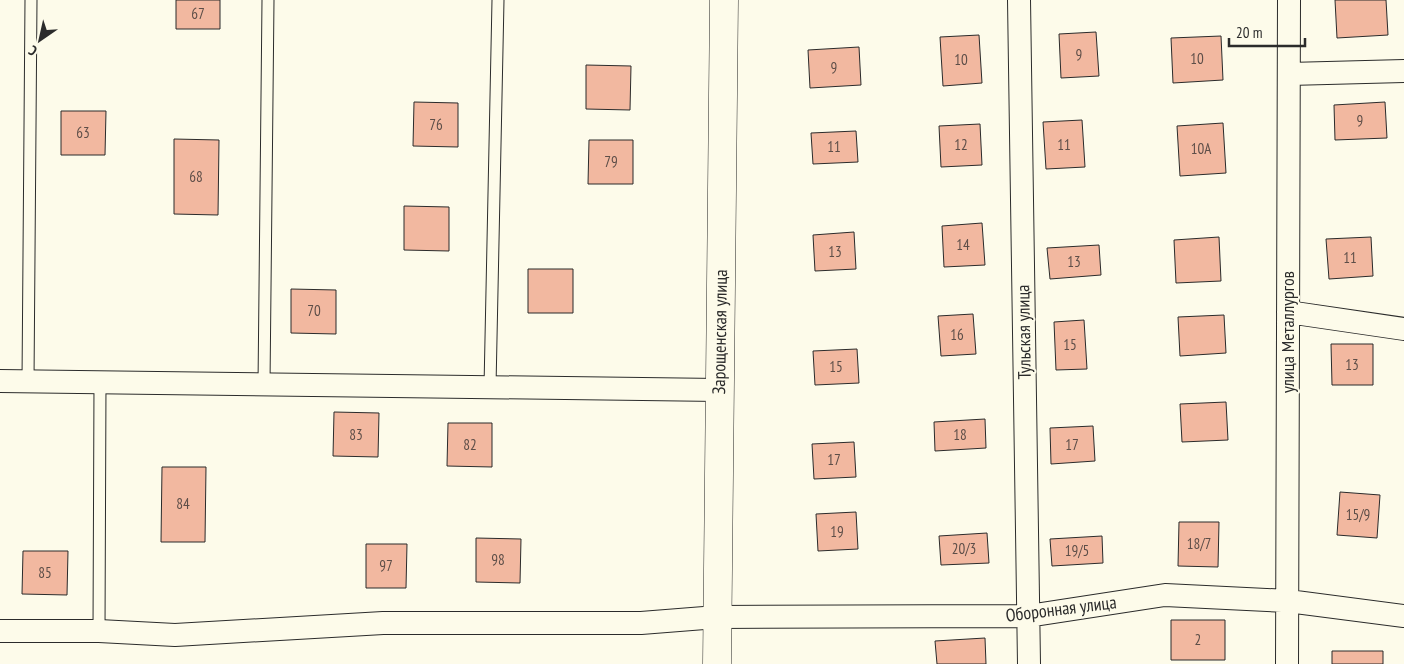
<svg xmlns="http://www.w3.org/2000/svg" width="1404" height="664" font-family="'PT Sans Narrow',sans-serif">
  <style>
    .building { fill: #f2b8a0; stroke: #2b2b2b }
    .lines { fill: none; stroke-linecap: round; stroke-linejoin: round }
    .lane-casing { stroke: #2b2b2b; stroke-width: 13 }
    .street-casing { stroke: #2b2b2b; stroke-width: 24 }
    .secondary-casing { stroke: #2b2b2b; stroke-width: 29 }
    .lane { stroke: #fdfbea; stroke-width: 11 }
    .street { stroke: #fdfbea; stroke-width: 22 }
    .secondary { stroke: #fdfbea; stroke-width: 28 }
    .labels { text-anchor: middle; stroke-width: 4; stroke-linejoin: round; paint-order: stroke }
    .number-label { font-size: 15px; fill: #5d4e48 }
    .street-label { font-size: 18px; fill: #2b2b2b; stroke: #fdfbea }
  </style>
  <rect width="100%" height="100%" fill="#fdfbea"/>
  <!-- building -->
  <path class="building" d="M 176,0 L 220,0 L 220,29 L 176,29 Z
    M 1335,0 L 1386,0 L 1388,35 L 1337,38 Z
    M 1096,32 L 1099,76 L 1061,78 L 1059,34 Z
    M 979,35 L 982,83 L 943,86 L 940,37 Z
    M 1221,36 L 1223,80 L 1173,83 L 1171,38 Z
    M 859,47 L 861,85 L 810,88 L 808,50 Z
    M 586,65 L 631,66 L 630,110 L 586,109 Z
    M 414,102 L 458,103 L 458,147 L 413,146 Z
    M 1385,102 L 1387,138 L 1335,140 L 1334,105 Z
    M 61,111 L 106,111 L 105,155 L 61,155 Z
    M 1082,120 L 1085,167 L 1046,169 L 1043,122 Z
    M 1223,123 L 1226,173 L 1180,176 L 1177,126 Z
    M 980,124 L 982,165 L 941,167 L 939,126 Z
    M 856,131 L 858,162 L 813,164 L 811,133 Z
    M 174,139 L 219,140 L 218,215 L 174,214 Z
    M 589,140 L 633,140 L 633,184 L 588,184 Z
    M 404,206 L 449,207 L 449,251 L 404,250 Z
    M 982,223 L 985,265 L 944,267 L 942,226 Z
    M 854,232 L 856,269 L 815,271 L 813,235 Z
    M 1219,237 L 1221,281 L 1176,283 L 1174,240 Z
    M 1371,237 L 1373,276 L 1329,279 L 1326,239 Z
    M 1099,245 L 1101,275 L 1050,279 L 1047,248 Z
    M 528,269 L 573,269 L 573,313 L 528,313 Z
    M 291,289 L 336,290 L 336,334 L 291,333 Z
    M 973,314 L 976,354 L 941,356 L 938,316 Z
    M 1224,315 L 1226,353 L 1180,356 L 1178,317 Z
    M 1084,320 L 1087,369 L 1056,370 L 1054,322 Z
    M 1331,344 L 1373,344 L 1373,385 L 1332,385 Z
    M 857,349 L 859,383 L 815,385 L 813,351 Z
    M 1226,402 L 1228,440 L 1182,442 L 1180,404 Z
    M 334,412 L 379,413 L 378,457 L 333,456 Z
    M 985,419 L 986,448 L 935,451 L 934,422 Z
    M 448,423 L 492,423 L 492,467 L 447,466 Z
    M 1093,426 L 1095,461 L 1051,464 L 1050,428 Z
    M 854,442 L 856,477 L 814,479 L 812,444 Z
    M 162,467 L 206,467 L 205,542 L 161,542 Z
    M 1340,492 L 1380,495 L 1377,538 L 1337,535 Z
    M 856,512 L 858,549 L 818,551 L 816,514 Z
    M 1179,522 L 1219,522 L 1218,567 L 1178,566 Z
    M 987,533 L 989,563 L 941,565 L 939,536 Z
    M 1102,536 L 1103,563 L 1052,566 L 1050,539 Z
    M 476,538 L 521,539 L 520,583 L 476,582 Z
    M 366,544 L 407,544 L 406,588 L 366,588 Z
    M 23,551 L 68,551 L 67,595 L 22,594 Z
    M 1171,620 L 1225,620 L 1225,660 L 1171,660 Z
    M 985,638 L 986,664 L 937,664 L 935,641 Z
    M 1332,651 L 1383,651 L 1383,664 L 1332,664 Z"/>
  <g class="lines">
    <!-- lane casing -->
    <g class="lane-casing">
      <path id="lane" d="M 28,382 L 31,0
        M 264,385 L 268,0
        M 490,387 L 498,0
        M 99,631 L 100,383"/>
    </g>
    <!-- street casing -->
    <g class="street-casing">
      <path id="street" d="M 1019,0 L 1029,664
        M 1289,74 L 1404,71
        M 1288,312 L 1404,329
        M 0,381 L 719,390
        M 0,631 L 99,631 L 175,635 L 383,623 L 641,623 L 717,617 L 1028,616 L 1165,595 L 1288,601 L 1404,616
        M 1287,664 L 1289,0"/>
    </g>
    <!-- secondary casing -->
    <g class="secondary-casing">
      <path id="secondary" d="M 717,664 L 724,0"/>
    </g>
    <!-- lane -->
    <use href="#lane" class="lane"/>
    <!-- street -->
    <use href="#street" class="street"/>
    <!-- secondary -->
    <use href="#secondary" class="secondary"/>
  </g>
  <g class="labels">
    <!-- number labels -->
    <g class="number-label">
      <text x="198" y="19">67</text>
      <text x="1079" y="60">9</text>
      <text x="1197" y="64">10</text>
      <text x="961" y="65">10</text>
      <text x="834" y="73">9</text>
      <text x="1360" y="126">9</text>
      <text x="436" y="130">76</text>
      <text x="83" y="138">63</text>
      <text x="961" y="150">12</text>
      <text x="1064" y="150">11</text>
      <text x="834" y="152">11</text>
      <text x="1201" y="154">10А</text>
      <text x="611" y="167">79</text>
      <text x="196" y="182">68</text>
      <text x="963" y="250">14</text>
      <text x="835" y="257">13</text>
      <text x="1350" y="263">11</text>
      <text x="1074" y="267">13</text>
      <text x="314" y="316">70</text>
      <text x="957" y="340">16</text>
      <text x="1070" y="350">15</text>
      <text x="1352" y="370">13</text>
      <text x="836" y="372">15</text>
      <text x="356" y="440">83</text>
      <text x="960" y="440">18</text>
      <text x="470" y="450">82</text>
      <text x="1072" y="450">17</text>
      <text x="834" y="465">17</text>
      <text x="183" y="509">84</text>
      <text x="1358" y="520">15/9</text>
      <text x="837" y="537">19</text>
      <text x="1199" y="549">18/7</text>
      <text x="964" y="554">20/3</text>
      <text x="1077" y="556">19/5</text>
      <text x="498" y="565">98</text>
      <text x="386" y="571">97</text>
      <text x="45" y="578">85</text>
      <text x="1198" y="645">2</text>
    </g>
    <!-- street labels -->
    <g class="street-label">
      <text transform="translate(720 332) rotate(-89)" y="6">Зарощенская улица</text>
      <text transform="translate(1024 332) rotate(-91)" y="6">Тульская улица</text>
      <text transform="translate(1288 332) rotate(-90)" y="6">улица Металлургов</text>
      <text transform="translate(1061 609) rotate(-7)" y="6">Оборонная улица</text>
    </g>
  </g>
  <!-- north arrow -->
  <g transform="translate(40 40) rotate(214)" stroke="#fdfbea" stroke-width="4" paint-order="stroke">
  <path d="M0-4L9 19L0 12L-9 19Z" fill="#2b2b2b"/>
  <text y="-8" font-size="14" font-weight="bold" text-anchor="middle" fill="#2b2b2b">С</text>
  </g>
  <!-- scale -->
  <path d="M1229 38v8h76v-8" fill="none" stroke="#2b2b2b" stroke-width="2.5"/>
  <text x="1236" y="38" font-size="15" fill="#2b2b2b" stroke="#fdfbea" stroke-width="4" paint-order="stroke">20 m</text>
</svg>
